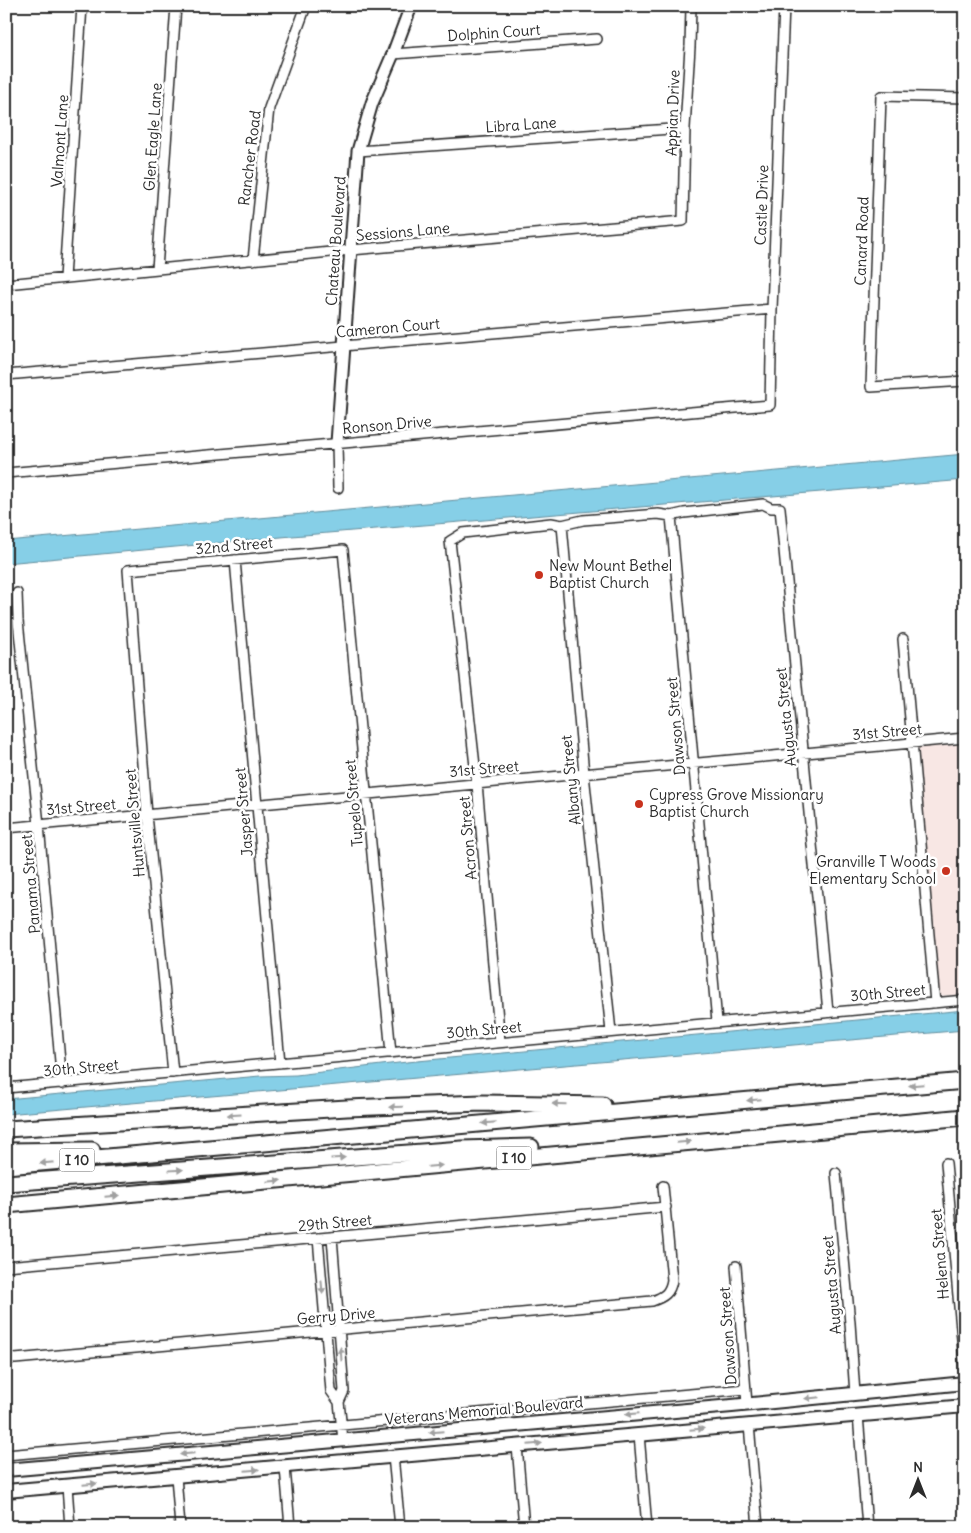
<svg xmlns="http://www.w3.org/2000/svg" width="971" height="1533" font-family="Delius,sans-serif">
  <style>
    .built { fill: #f8e7e4 }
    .water { fill: #86cfe7; stroke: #628d9c }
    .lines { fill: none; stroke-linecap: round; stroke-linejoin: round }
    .street-casing { stroke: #2b2b2b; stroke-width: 12 }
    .secondary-casing { stroke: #2b2b2b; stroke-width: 15 }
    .primary-casing { stroke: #2b2b2b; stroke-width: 16 }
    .highway-casing { stroke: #2b2b2b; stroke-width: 19 }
    .street { stroke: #fff; stroke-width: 9 }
    .secondary { stroke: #fff; stroke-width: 11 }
    .primary { stroke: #fff; stroke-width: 12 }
    .highway { stroke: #fff; stroke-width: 15 }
    .oneway { fill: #a0a0a0 }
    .poi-dot { fill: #c8321e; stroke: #fff; stroke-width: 2 }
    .labels { text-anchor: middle; stroke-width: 5; stroke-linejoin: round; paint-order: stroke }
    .shield { fill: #fff; stroke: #6b6b6b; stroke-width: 1 }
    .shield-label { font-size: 14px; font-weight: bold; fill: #2b2b2b }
    .street-label { font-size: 15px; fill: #2b2b2b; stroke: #fff }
    .poi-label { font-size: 15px; fill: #2b2b2b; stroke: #fff; text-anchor: start }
  </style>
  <rect width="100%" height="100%" fill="#fff"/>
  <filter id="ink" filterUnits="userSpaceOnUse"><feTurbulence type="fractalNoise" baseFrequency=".02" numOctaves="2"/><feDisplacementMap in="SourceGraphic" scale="10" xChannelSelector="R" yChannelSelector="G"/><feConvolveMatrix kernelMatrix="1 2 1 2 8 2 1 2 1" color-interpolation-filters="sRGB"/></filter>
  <g filter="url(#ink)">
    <!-- built -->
    <path class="built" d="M 965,744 L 965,994 L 939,996 L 916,748 Z"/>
    <!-- water -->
    <path class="water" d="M 965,454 L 965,480 L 292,536 L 6,563 L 6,541 Z
      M 965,1010 L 965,1030 L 6,1114 L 6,1099 L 260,1076 L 296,1075 L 407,1062 Z"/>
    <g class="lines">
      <!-- street casing -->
      <g class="street-casing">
        <path id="street" d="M 393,54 L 597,39
          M 965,98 L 881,96 L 871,387 L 965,381
          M 358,151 L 685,128
          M 253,260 L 269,108 L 306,6
          M 157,269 L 176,6
          M 64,278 L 82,6
          M 6,284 L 351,250 L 683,221 L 685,128 L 690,47 L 691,6
          M 6,375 L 772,309
          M 337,443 L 338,488
          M 6,473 L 770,405 L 772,309 L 784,6
          M 671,516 L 717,1022
          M 562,525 L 584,774 L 611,1032
          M 235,560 L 280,1063
          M 17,593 L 18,621 L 39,825 L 62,1084
          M 903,639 L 935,1003
          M 6,828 L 965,738
          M 500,1042 L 477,784 L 450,541 L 463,533 L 551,523 L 562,525 L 583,520 L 658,514 L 671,516 L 684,513 L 763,504 L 771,508 L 780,508 L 828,1012
          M 173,1073 L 147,815 L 128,570 L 343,550 L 391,1053
          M 6,1088 L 965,1000
          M 946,1163 L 965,1373
          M 836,1173 L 850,1323 L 855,1394
          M 332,1237 L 344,1391 L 339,1402 L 343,1440
          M 318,1238 L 331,1391 L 339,1402
          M 6,1266 L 666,1207
          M 736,1266 L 747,1404
          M 6,1357 L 15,1359 L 652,1301 C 664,1297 670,1293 672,1280 L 663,1186
          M 858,1415 L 867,1527
          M 749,1425 L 758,1527
          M 639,1435 L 647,1527
          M 517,1446 L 524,1527
          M 6,1455 L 746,1389
          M 393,1456 L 400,1527
          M 285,1467 L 290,1527
          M 176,1476 L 180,1527
          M 67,1486 L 70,1527"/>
      </g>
      <!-- secondary casing -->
      <g class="secondary-casing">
        <path id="secondary" d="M 337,443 L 358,151 L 372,103 L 393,54 L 411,6"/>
      </g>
      <!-- primary casing -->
      <g class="primary-casing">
        <path id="primary" d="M 6,1470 L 732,1406 L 965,1383
          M 6,1491 L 965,1406"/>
      </g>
      <!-- highway casing -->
      <g class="highway-casing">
        <path id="highway" d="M 6,1129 L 347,1108 L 482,1103 L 603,1105
          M 6,1151 L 92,1150
          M 6,1166 L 965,1081
          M 6,1183 L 462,1149 L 531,1147
          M 6,1205 L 965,1117"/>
      </g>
      <!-- street -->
      <use href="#street" class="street"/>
      <!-- secondary -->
      <use href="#secondary" class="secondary"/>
      <!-- primary -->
      <use href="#primary" class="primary"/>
      <!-- highway -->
      <use href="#highway" class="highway"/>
    </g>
    <!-- one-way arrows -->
    <defs><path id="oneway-solid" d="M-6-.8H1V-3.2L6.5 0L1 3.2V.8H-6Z" transform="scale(1.25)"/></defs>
    <g class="oneway">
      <use href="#oneway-solid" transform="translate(916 1085) rotate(175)"/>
      <use href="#oneway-solid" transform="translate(754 1100) rotate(175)"/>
      <use href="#oneway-solid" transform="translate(559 1104) rotate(-179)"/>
      <use href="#oneway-solid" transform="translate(396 1107) rotate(178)"/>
      <use href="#oneway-solid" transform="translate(234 1115) rotate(177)"/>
      <use href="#oneway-solid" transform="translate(489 1123) rotate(175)"/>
      <use href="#oneway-solid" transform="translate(684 1142) rotate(-5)"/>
      <use href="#oneway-solid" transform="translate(338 1158) rotate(-4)"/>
      <use href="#oneway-solid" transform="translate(47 1163) rotate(175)"/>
      <use href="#oneway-solid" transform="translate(435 1166) rotate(-5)"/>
      <use href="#oneway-solid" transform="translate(176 1170) rotate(-4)"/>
      <use href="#oneway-solid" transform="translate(274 1181) rotate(-5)"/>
      <use href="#oneway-solid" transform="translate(112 1196) rotate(-5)"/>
      <use href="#oneway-solid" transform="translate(322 1287) rotate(85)"/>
      <use href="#oneway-solid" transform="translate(341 1354) rotate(-94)"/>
      <use href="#oneway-solid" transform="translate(812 1398) rotate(174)"/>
      <use href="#oneway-solid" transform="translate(632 1414) rotate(175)"/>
      <use href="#oneway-solid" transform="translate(697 1429) rotate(-5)"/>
      <use href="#oneway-solid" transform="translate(436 1432) rotate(175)"/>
      <use href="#oneway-solid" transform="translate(535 1444) rotate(-5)"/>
      <use href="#oneway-solid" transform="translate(187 1454) rotate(175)"/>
      <use href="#oneway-solid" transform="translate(252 1470) rotate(-5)"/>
      <use href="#oneway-solid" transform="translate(90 1484) rotate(-5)"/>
    </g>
  </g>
  <!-- markers -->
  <g class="poi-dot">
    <circle cx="539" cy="575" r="5"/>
    <circle cx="639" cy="804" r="5"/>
    <circle cx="946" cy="871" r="5"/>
  </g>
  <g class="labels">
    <!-- shield labels -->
    <g class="shield">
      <rect x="496.5" y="1146.5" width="35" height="23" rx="4"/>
      <rect x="59.5" y="1148.5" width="35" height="23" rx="4"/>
    </g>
    <g class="shield-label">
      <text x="514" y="1163">I 10</text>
      <text x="77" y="1165">I 10</text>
    </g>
    <!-- street labels -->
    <g class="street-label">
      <text transform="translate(494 33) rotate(-4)" y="5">Dolphin Court</text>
      <text transform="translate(673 113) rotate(-88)" y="5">Appian Drive</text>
      <text transform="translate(521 125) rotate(-4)" y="5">Libra Lane</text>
      <text transform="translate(153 137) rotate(-86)" y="5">Glen Eagle Lane</text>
      <text transform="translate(60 141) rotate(-86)" y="5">Valmont Lane</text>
      <text transform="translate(250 158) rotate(-83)" y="5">Rancher Road</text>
      <text transform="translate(762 205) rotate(-88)" y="5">Castle Drive</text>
      <text transform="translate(403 232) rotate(-5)" y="5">Sessions Lane</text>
      <text transform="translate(336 241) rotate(-86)" y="5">Chateau Boulevard</text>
      <text transform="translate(862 241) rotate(-88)" y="5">Canard Road</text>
      <text transform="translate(388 328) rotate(-5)" y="5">Cameron Court</text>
      <text transform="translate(387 425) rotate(-5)" y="5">Ronson Drive</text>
      <text transform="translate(234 546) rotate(-5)" y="5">32nd Street</text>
      <text transform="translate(786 717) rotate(-96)" y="5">Augusta Street</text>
      <text transform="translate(676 726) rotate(-95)" y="5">Dawson Street</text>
      <text transform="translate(887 732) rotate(-5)" y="5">31st Street</text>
      <text transform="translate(484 769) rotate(-5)" y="5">31st Street</text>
      <text transform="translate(571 780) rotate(-96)" y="5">Albany Street</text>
      <text transform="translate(354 803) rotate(-95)" y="5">Tupelo Street</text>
      <text transform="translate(81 807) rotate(-5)" y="5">31st Street</text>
      <text transform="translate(244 812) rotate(-95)" y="5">Jasper Street</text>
      <text transform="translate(135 823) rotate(-95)" y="5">Huntsville Street</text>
      <text transform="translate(468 838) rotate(-95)" y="5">Acron Street</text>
      <text transform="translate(31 884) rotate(-95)" y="5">Panama Street</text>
      <text transform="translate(888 993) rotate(-5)" y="5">30th Street</text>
      <text transform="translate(484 1030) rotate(-5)" y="5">30th Street</text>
      <text transform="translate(81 1068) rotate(-5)" y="5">30th Street</text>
      <text transform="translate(335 1223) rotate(-5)" y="5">29th Street</text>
      <text transform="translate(940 1254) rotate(-95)" y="5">Helena Street</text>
      <text transform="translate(832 1285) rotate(-95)" y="5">Augusta Street</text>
      <text transform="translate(336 1316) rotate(-5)" y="5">Gerry Drive</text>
      <text transform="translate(728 1336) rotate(-94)" y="5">Dawson Street</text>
      <text transform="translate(484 1411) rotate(-5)" y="5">Veterans Memorial Boulevard</text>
    </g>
    <!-- poi labels -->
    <g class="poi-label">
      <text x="549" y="571">New Mount Bethel<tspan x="549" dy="17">Baptist Church</tspan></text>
      <text x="649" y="800">Cypress Grove Missionary<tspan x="649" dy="17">Baptist Church</tspan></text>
      <text x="936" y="867" text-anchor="end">Granville T Woods<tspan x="936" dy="17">Elementary School</tspan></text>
    </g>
  </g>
  <!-- margin -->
  <rect width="971" height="1533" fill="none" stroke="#fff" stroke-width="25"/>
  <rect x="12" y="12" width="946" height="1508" fill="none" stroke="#2b2b2b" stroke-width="2" filter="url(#ink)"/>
  <!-- north arrow -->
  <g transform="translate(918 1480)" stroke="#ffffff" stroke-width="4" paint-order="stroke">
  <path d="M0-4L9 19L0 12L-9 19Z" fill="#2b2b2b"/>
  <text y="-8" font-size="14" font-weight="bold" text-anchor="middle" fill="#2b2b2b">N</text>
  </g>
</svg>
